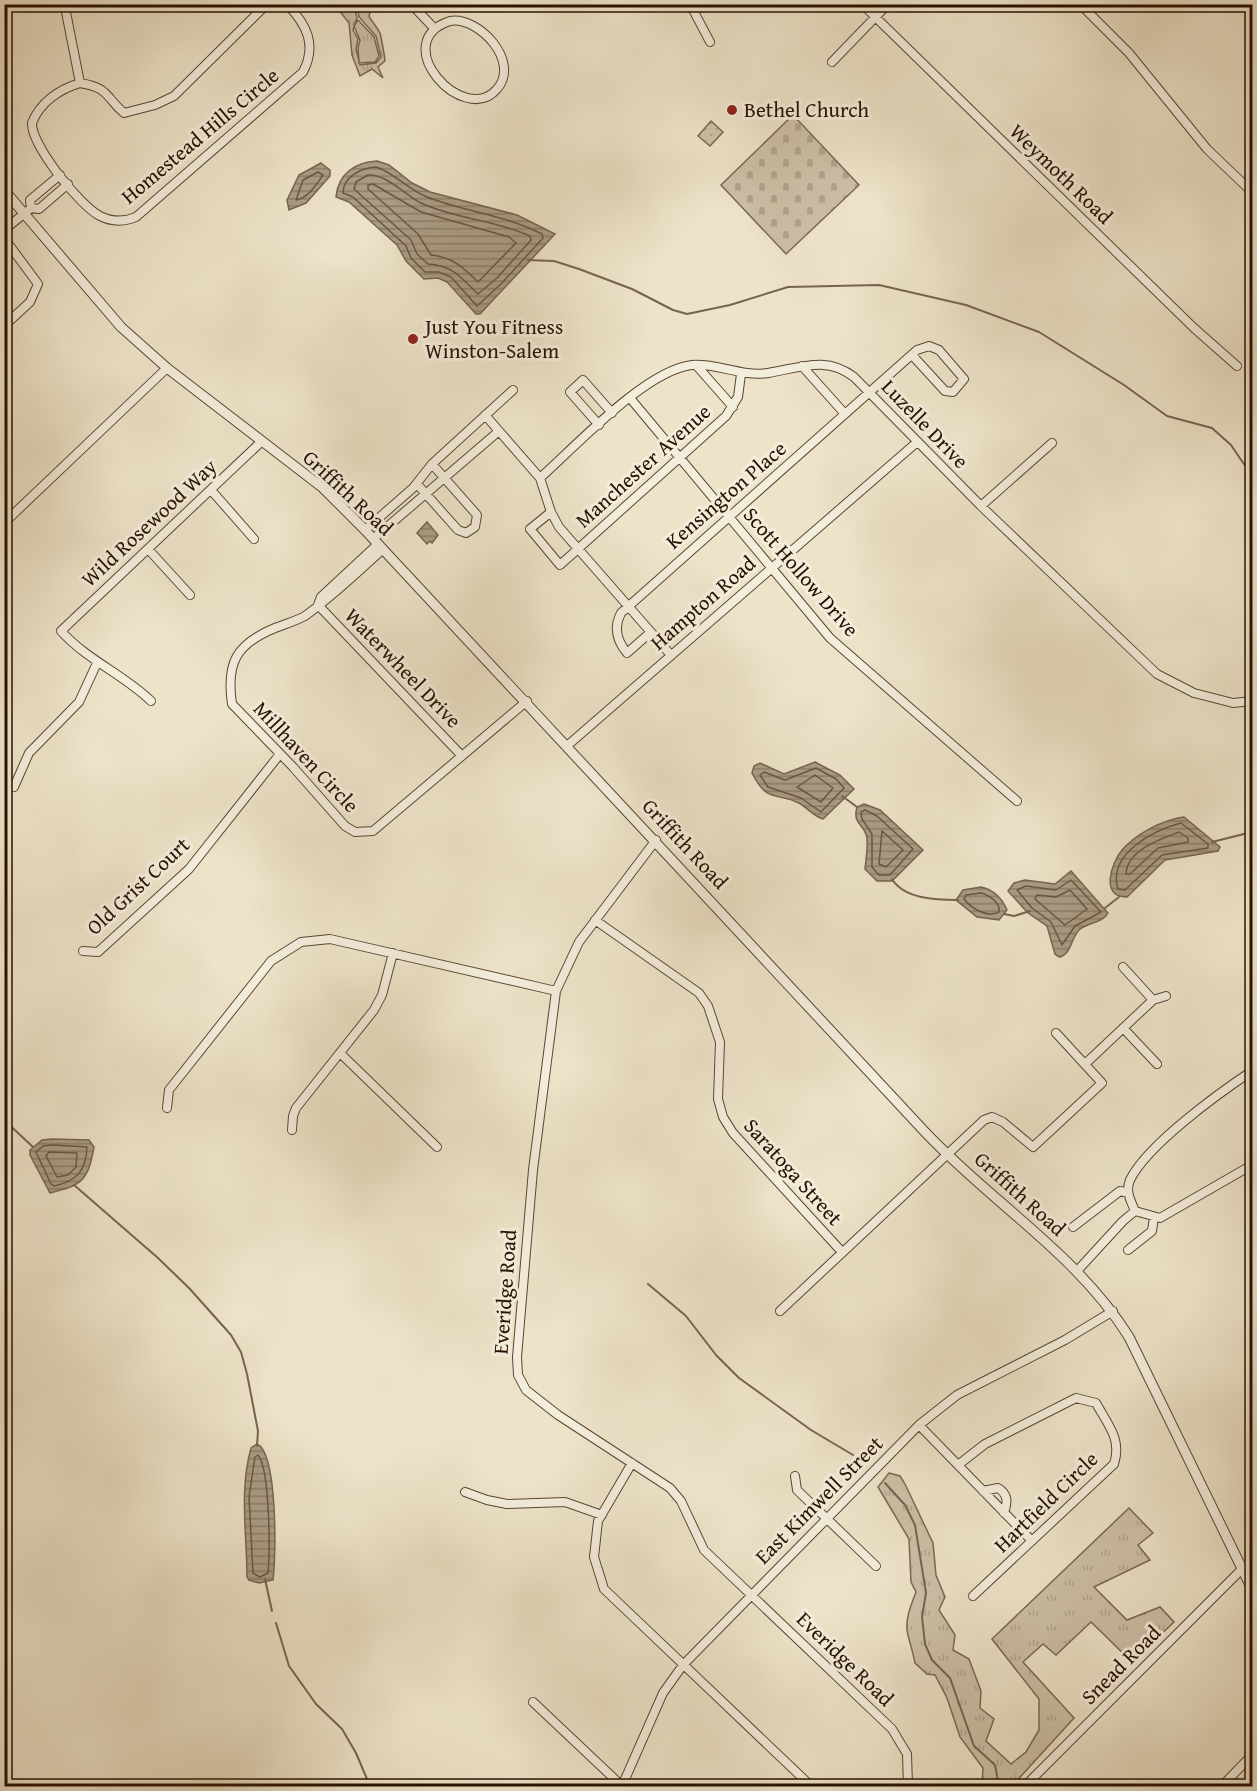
<svg xmlns="http://www.w3.org/2000/svg" width="1257" height="1791" font-family="'Gentium Book Plus',serif">
  <style>
    .grass { fill: url(#grass-tufts); stroke: #7a6854; stroke-width: 1.5 }
    .cemetery { fill: url(#cemetery-stones); stroke: #7a6854; stroke-width: 1.5 }
    .park { fill: url(#park-dots); stroke: #7a6854; stroke-width: 1.5 }
    .water { fill: url(#water-rules); stroke: #766450; stroke-width: 1.5 }
    .lines { fill: none; stroke-linecap: round; stroke-linejoin: round }
    .shore { stroke: #695642; stroke-width: 1.5 }
    .stream { stroke: #766450; stroke-width: 2 }
    .minor-casing { stroke: #594632; stroke-width: 10 }
    .tertiary-casing { stroke: #594632; stroke-width: 11 }
    .minor { stroke: #f3eddc; stroke-width: 8 }
    .tertiary { stroke: #f3eddc; stroke-width: 9 }
    .poi-dot { fill: #8f2418; stroke: #f3eddc; stroke-width: 2 }
    .labels { text-anchor: middle; stroke-width: 6; stroke-linejoin: round; paint-order: stroke }
    .poi-label { font-size: 21px; fill: #281100; stroke: #f3eddc; text-anchor: start }
    .street-label { font-size: 21px; fill: #281100; stroke: #f3eddc }
  </style>
  <defs>
    <pattern id="grass-tufts" width="24" height="20" patternUnits="userSpaceOnUse" patternTransform="scale(1.5)"><rect width="24" height="20" fill="#ccbfa7"/><path d="M3 7l-1-3M5 7V3M7 7l1-3M15 17l-1-3M17 17v-4M19 17l1-3" fill="none" stroke="#afa38e"/></pattern>
    <pattern id="cemetery-stones" width="16" height="16" patternUnits="userSpaceOnUse" patternTransform="scale(1.5)"><rect width="16" height="16" fill="#ccbfa7"/><path d="M2 7V4a2 2 0 0 1 4 0v3zM10 15v-3a2 2 0 0 1 4 0v3z" fill="#afa38e"/></pattern>
    <pattern id="park-dots" width="8" height="8" patternUnits="userSpaceOnUse" patternTransform="scale(1.5)"><rect width="8" height="8" fill="#ccbfa7"/><path d="M2 2h.1M6 6h.1" fill="none" stroke="#afa38e" stroke-width="1.8" stroke-linecap="round"/></pattern>
    <pattern id="water-rules" width="6" height="5" patternUnits="userSpaceOnUse" patternTransform="scale(1.5)"><rect width="6" height="5" fill="#aa9c85"/><path d="M0 2.5h6" fill="none" stroke="#8a7e6a"/></pattern>
  </defs>
  <rect width="100%" height="100%" fill="#ede3c9"/>
  <filter id="stains"><feTurbulence type="fractalNoise" baseFrequency=".00333" numOctaves="4"/><feColorMatrix values="0 0 0 0 .2 0 0 0 0 .09 0 0 0 0 .02 0 0 0 .5 -.17"/></filter>
  <radialGradient id="worn" r=".72"><stop offset=".6" stop-color="#630" stop-opacity="0"/><stop offset="1" stop-color="#630" stop-opacity=".3"/></radialGradient>
  <!-- grass -->
  <path class="grass" d="M 335,5 L 355,11 L 357,17 L 353,30 L 358,39 L 356,49 L 360,65 L 376,63 L 381,57 L 376,36 L 359,17 L 357,7 L 377,5 L 372,7 L 369,16 C 372,22 377,27 380,33 C 381,36 385,58 385,61 L 378,67 L 383,78 L 372,69 L 360,76 L 352,55 L 349,23 Z
    M 358,20 L 374,37 L 379,56 L 375,62 L 359,63 L 358,48 L 360,40 L 354,26 Z
    M 889,1473 L 900,1476 L 905,1484 L 933,1543 L 936,1575 L 945,1597 L 939,1610 L 955,1635 L 953,1650 L 969,1659 L 981,1691 L 980,1708 L 994,1719 L 986,1741 L 1011,1764 L 1026,1752 L 1039,1730 L 1039,1699 L 992,1639 L 1129,1508 L 1153,1533 L 1138,1545 L 1150,1560 L 1094,1587 L 1127,1620 L 1160,1607 L 1174,1622 L 1132,1662 L 1091,1622 L 1056,1655 L 1043,1644 L 1023,1662 L 1074,1718 L 1012,1786 L 982,1786 L 983,1768 L 960,1737 L 947,1698 L 935,1675 L 927,1674 L 915,1663 C 913,1652 910,1644 908,1635 C 904,1622 911,1605 916,1592 L 911,1582 L 909,1539 L 878,1487 Z"/>
  <!-- cemetery -->
  <path class="cemetery" d="M 793,115 L 859,185 L 786,254 L 721,185 Z"/>
  <!-- park -->
  <path class="park" d="M 711,121 L 723,132 L 710,146 L 698,136 Z"/>
  <!-- water -->
  <path class="water" d="M 377,161 L 389,165 L 412,183 L 430,192 L 517,215 L 555,234 L 480,314 L 476,314 L 447,282 L 438,278 L 424,279 L 406,261 L 397,245 L 349,202 L 336,197 C 338,174 355,162 377,161 Z
    M 321,163 L 330,170 L 330,176 L 306,203 L 289,210 L 287,200 L 299,175 Z
    M 427,522 L 438,535 L 432,543 L 430,541 L 427,544 L 417,533 Z
    M 815,762 L 840,775 L 854,789 L 823,819 C 813,816 808,808 799,803 C 775,792 767,803 752,773 L 754,766 L 760,763 L 784,774 Z
    M 864,804 L 880,810 L 923,850 L 892,881 L 877,881 L 865,869 C 866,859 868,848 867,838 C 865,824 852,825 857,807 Z
    M 1184,817 L 1220,847 L 1218,851 L 1165,860 L 1127,897 C 1100,898 1111,863 1122,850 C 1136,834 1162,820 1184,817 Z
    M 1071,871 L 1108,913 C 1103,923 1088,922 1079,930 C 1071,938 1071,955 1059,957 L 1055,954 L 1047,926 L 1028,913 L 1008,891 L 1014,883 L 1025,880 L 1055,884 Z
    M 981,887 C 994,890 1002,898 1007,910 L 999,920 L 977,917 L 956,900 L 963,890 Z
    M 52,1139 L 89,1140 L 94,1147 C 88,1180 83,1185 50,1193 L 30,1155 L 30,1150 L 42,1140 Z
    M 257,1444 C 278,1453 276,1558 273,1580 L 259,1583 L 249,1580 L 247,1577 C 247,1534 239,1491 251,1448 Z"/>
  <g class="lines">
    <!-- shore -->
    <path class="shore" d="M 376,167 C 395,173 408,190 427,197 C 465,212 506,215 542,234 L 543,238 L 502,283 L 477,306 L 451,277 L 439,272 L 425,272 L 411,258 L 406,246 L 353,197 L 343,193 C 343,177 361,168 376,167 Z
      M 318,172 L 323,175 C 316,185 308,198 296,200 L 303,180 Z
      M 368,175 C 387,174 405,195 421,203 C 455,219 495,220 530,236 L 531,240 L 497,278 L 478,294 C 460,277 454,266 428,264 L 417,254 L 411,240 L 354,189 L 356,182 Z
      M 373,184 L 421,212 L 509,237 L 516,243 L 478,282 C 463,267 452,257 431,255 L 418,234 L 368,189 L 368,185 Z
      M 816,768 L 836,779 L 844,788 L 821,812 L 801,798 L 768,787 L 760,775 L 764,772 L 785,780 Z
      M 815,775 L 833,788 L 821,802 L 797,787 Z
      M 865,810 L 877,816 L 913,849 L 890,875 L 879,875 L 872,867 L 872,834 L 862,819 L 861,812 Z
      M 1181,823 L 1208,844 L 1208,848 L 1162,855 L 1125,890 L 1118,889 C 1107,854 1154,830 1181,823 Z
      M 882,831 L 903,850 L 886,867 L 879,864 Z
      M 1179,832 L 1188,838 L 1188,842 L 1158,848 L 1130,874 L 1126,874 C 1127,850 1161,839 1179,832 Z
      M 1071,880 L 1101,912 L 1075,926 L 1062,945 L 1051,922 L 1032,908 L 1017,890 L 1026,886 L 1056,890 Z
      M 1070,890 L 1087,909 L 1065,925 L 1035,899 L 1037,895 L 1056,897 Z
      M 981,893 C 989,895 1001,903 999,912 C 987,918 972,909 964,899 L 966,895 Z
      M 52,1145 L 87,1147 C 86,1171 77,1181 54,1186 L 51,1184 L 36,1152 L 43,1146 Z
      M 49,1152 L 77,1153 L 76,1167 L 68,1175 L 57,1177 L 46,1156 Z
      M 258,1455 C 270,1469 270,1552 268,1573 L 260,1577 L 253,1573 L 249,1497 L 255,1457 Z"/>
    <!-- stream -->
    <path class="stream" d="M 528,260 L 554,261 L 579,269 L 632,289 L 673,310 L 687,314 L 730,305 L 788,287 L 879,285 L 966,305 L 1039,332 L 1124,385 L 1167,416 L 1212,428 L 1231,445 L 1252,476
      M 842,796 L 857,807
      M 1212,842 L 1252,832
      M 892,879 C 904,899 936,900 958,900
      M 1105,908 L 1119,897
      M 1004,914 L 1014,916 L 1030,911
      M 4,1120 L 33,1147
      M 74,1185 L 158,1258 L 189,1288 L 231,1335 L 241,1352 L 247,1374 L 258,1431 L 257,1446
      M 648,1284 L 686,1316 L 716,1355 L 739,1378 L 811,1430 L 853,1455
      M 885,1483 L 905,1505 L 915,1525 L 926,1593 L 922,1617 L 925,1644 L 932,1660 L 950,1678 L 974,1746 L 995,1765 L 999,1786
      M 265,1579 L 272,1611
      M 276,1623 L 289,1666 L 316,1704 L 342,1729 L 356,1753 L 370,1786"/>
    <!-- minor casing -->
    <g class="minor-casing">
      <path id="minor" d="M 267,4 L 174,96 L 155,105 L 124,113 C 105,97 110,88 80,83 C 60,89 40,102 32,123 C 31,145 80,206 100,216 C 112,222 124,222 136,217 L 303,72 C 317,45 307,25 287,4
        M 411,4 L 434,28
        M 690,4 L 710,42
        M 862,4 L 1194,328 L 1237,366
        M 1080,4 L 1129,53 L 1207,149 L 1252,192
        M 65,7 L 80,83
        M 450,21 C 479,16 521,62 497,89 C 464,128 386,42 450,21 Z
        M 832,62 L 888,4
        M 31,208 L 30,200 L 60,175
        M 4,230 L 31,208 L 39,209 L 68,184
        M 4,238 L 38,284 L 30,302 L 4,326
        M 696,365 L 733,407
        M 802,366 L 845,414
        M 630,398 L 830,638 L 1017,801
        M 485,415 L 540,478 L 551,512 L 559,527 L 670,654
        M 599,425 L 570,392 L 583,380 L 612,413
        M 540,478 C 576,446 646,370 692,365 C 718,363 741,377 768,373 C 800,368 826,355 854,377 L 981,506 L 1157,674 L 1194,693 L 1233,703 L 1252,701
        M 417,484 L 458,530 L 466,533 L 475,527 L 477,515 L 432,464
        M 211,490 L 254,539
        M 981,506 L 1052,443
        M 551,512 L 530,529 L 560,565 L 726,416 L 738,397 L 741,374
        M 4,523 L 167,368
        M 365,530 L 413,488 L 432,464 L 513,390
        M 373,539 L 499,431
        M 148,549 L 190,595
        M 383,549 C 358,572 333,596 305,616 C 296,621 285,624 275,628 C 236,644 226,663 232,704 L 293,767 L 345,826 L 355,832 L 373,831 L 527,701
        M 318,605 L 462,756
        M 318,605 L 321,597 L 378,544
        M 651,632 L 627,653 C 617,641 613,628 621,613 L 917,350 L 929,346 L 939,350 L 964,379 L 953,392 L 945,391 L 912,355
        M 151,701 C 123,674 87,660 61,631 L 262,441
        M 568,745 L 916,443
        M 14,787 L 29,753 L 79,702 L 97,663
        M 656,840 L 579,942 L 556,991 L 533,1170 L 517,1357 L 518,1375 L 526,1390 L 558,1415 L 670,1488 L 681,1501 L 704,1550 L 892,1729 L 907,1754 L 908,1786
        M 595,920 L 699,993 L 708,1006 L 720,1042 L 718,1099 L 723,1117 L 733,1133 L 842,1252
        M 83,951 L 98,952 L 189,869 L 280,754
        M 1123,967 L 1153,1000
        M 1123,1028 L 1157,1064
        M 340,1053 L 437,1147
        M 1085,1064 L 1153,1000 L 1166,996
        M 1252,1071 C 1219,1093 1147,1145 1130,1180 C 1125,1192 1131,1201 1135,1211 L 1160,1218 L 1252,1165
        M 167,1108 L 169,1090 L 271,961 L 301,942 L 330,939 L 556,991
        M 292,1130 L 293,1116 L 296,1108 L 374,1010 L 382,995 L 393,953
        M 1073,1227 L 1120,1191 L 1128,1193
        M 1128,1250 L 1152,1231 L 1154,1217
        M 1078,1270 L 1123,1221 L 1135,1211
        M 780,1311 L 984,1120 L 992,1117 L 1003,1122 L 1033,1147 L 1102,1083 L 1056,1033
        M 919,1425 L 1032,1541
        M 632,1463 L 598,1521 L 594,1557 L 604,1589 L 811,1786
        M 958,1465 L 985,1444 L 1076,1398 L 1096,1403 C 1108,1425 1122,1439 1114,1464 L 973,1596
        M 795,1476 L 797,1490 L 876,1566
        M 983,1491 L 998,1488 C 1008,1494 1008,1502 1004,1513
        M 465,1492 L 487,1500 L 507,1504 L 565,1502 L 602,1515
        M 533,1702 L 622,1786
        M 622,1786 L 663,1693 L 683,1665 L 919,1425 L 957,1395 L 1065,1340 L 1113,1311
        M 1025,1786 L 1242,1569
        M 1222,1786 L 1252,1755"/>
    </g>
    <!-- tertiary casing -->
    <g class="tertiary-casing">
      <path id="tertiary" d="M 4,190 L 121,327 L 167,368 L 323,488 L 365,530 C 552,730 738,932 925,1132 C 992,1203 1077,1254 1129,1337 L 1252,1589"/>
    </g>
    <!-- minor -->
    <use href="#minor" class="minor"/>
    <!-- tertiary -->
    <use href="#tertiary" class="tertiary"/>
  </g>
  <!-- markers -->
  <g class="poi-dot">
    <circle cx="732" cy="110" r="6"/>
    <circle cx="413" cy="339" r="6"/>
  </g>
  <g class="labels">
    <!-- poi labels -->
    <g class="poi-label">
      <text x="744" y="117">Bethel Church</text>
      <text x="425" y="334">Just You Fitness<tspan x="425" dy="24">Winston-Salem</tspan></text>
    </g>
    <!-- street labels -->
    <g class="street-label">
      <text transform="translate(200 136) rotate(-40)" y="7">Homestead Hills Circle</text>
      <text transform="translate(1061 174) rotate(44)" y="7">Weymoth Road</text>
      <text transform="translate(925 424) rotate(46)" y="7">Luzelle Drive</text>
      <text transform="translate(643 466) rotate(-42)" y="7">Manchester Avenue</text>
      <text transform="translate(348 493) rotate(43)" y="7">Griffith Road</text>
      <text transform="translate(726 495) rotate(-41)" y="7">Kensington Place</text>
      <text transform="translate(149 523) rotate(-43)" y="7">Wild Rosewood Way</text>
      <text transform="translate(801 572) rotate(49)" y="7">Scott Hollow Drive</text>
      <text transform="translate(703 603) rotate(-41)" y="7">Hampton Road</text>
      <text transform="translate(403 668) rotate(46)" y="7">Waterwheel Drive</text>
      <text transform="translate(306 757) rotate(47)" y="7">Millhaven Circle</text>
      <text transform="translate(685 844) rotate(47)" y="7">Griffith Road</text>
      <text transform="translate(138 886) rotate(-43)" y="7">Old Grist Court</text>
      <text transform="translate(793 1172) rotate(48)" y="7">Saratoga Street</text>
      <text transform="translate(1020 1194) rotate(42)" y="7">Griffith Road</text>
      <text transform="translate(505 1292) rotate(-86)" y="7">Everidge Road</text>
      <text transform="translate(819 1500) rotate(-45)" y="7">East Kimwell Street</text>
      <text transform="translate(1046 1502) rotate(-44)" y="7">Hartfield Circle</text>
      <text transform="translate(845 1659) rotate(44)" y="7">Everidge Road</text>
      <text transform="translate(1121 1665) rotate(-45)" y="7">Snead Road</text>
    </g>
  </g>
  <!-- margin -->
  <rect width="1257" height="1791" fill="none" stroke="#ede3c9" stroke-width="24"/>
  <rect x="6" y="6" width="1245" height="1779" fill="none" stroke="#281100" stroke-width="3"/>
  <rect x="12" y="12" width="1233" height="1767" fill="none" stroke="#281100" stroke-width="1.5"/>
  <rect width="100%" height="100%" filter="url(#stains)"/>
  <rect width="100%" height="100%" fill="url(#worn)"/>
</svg>
